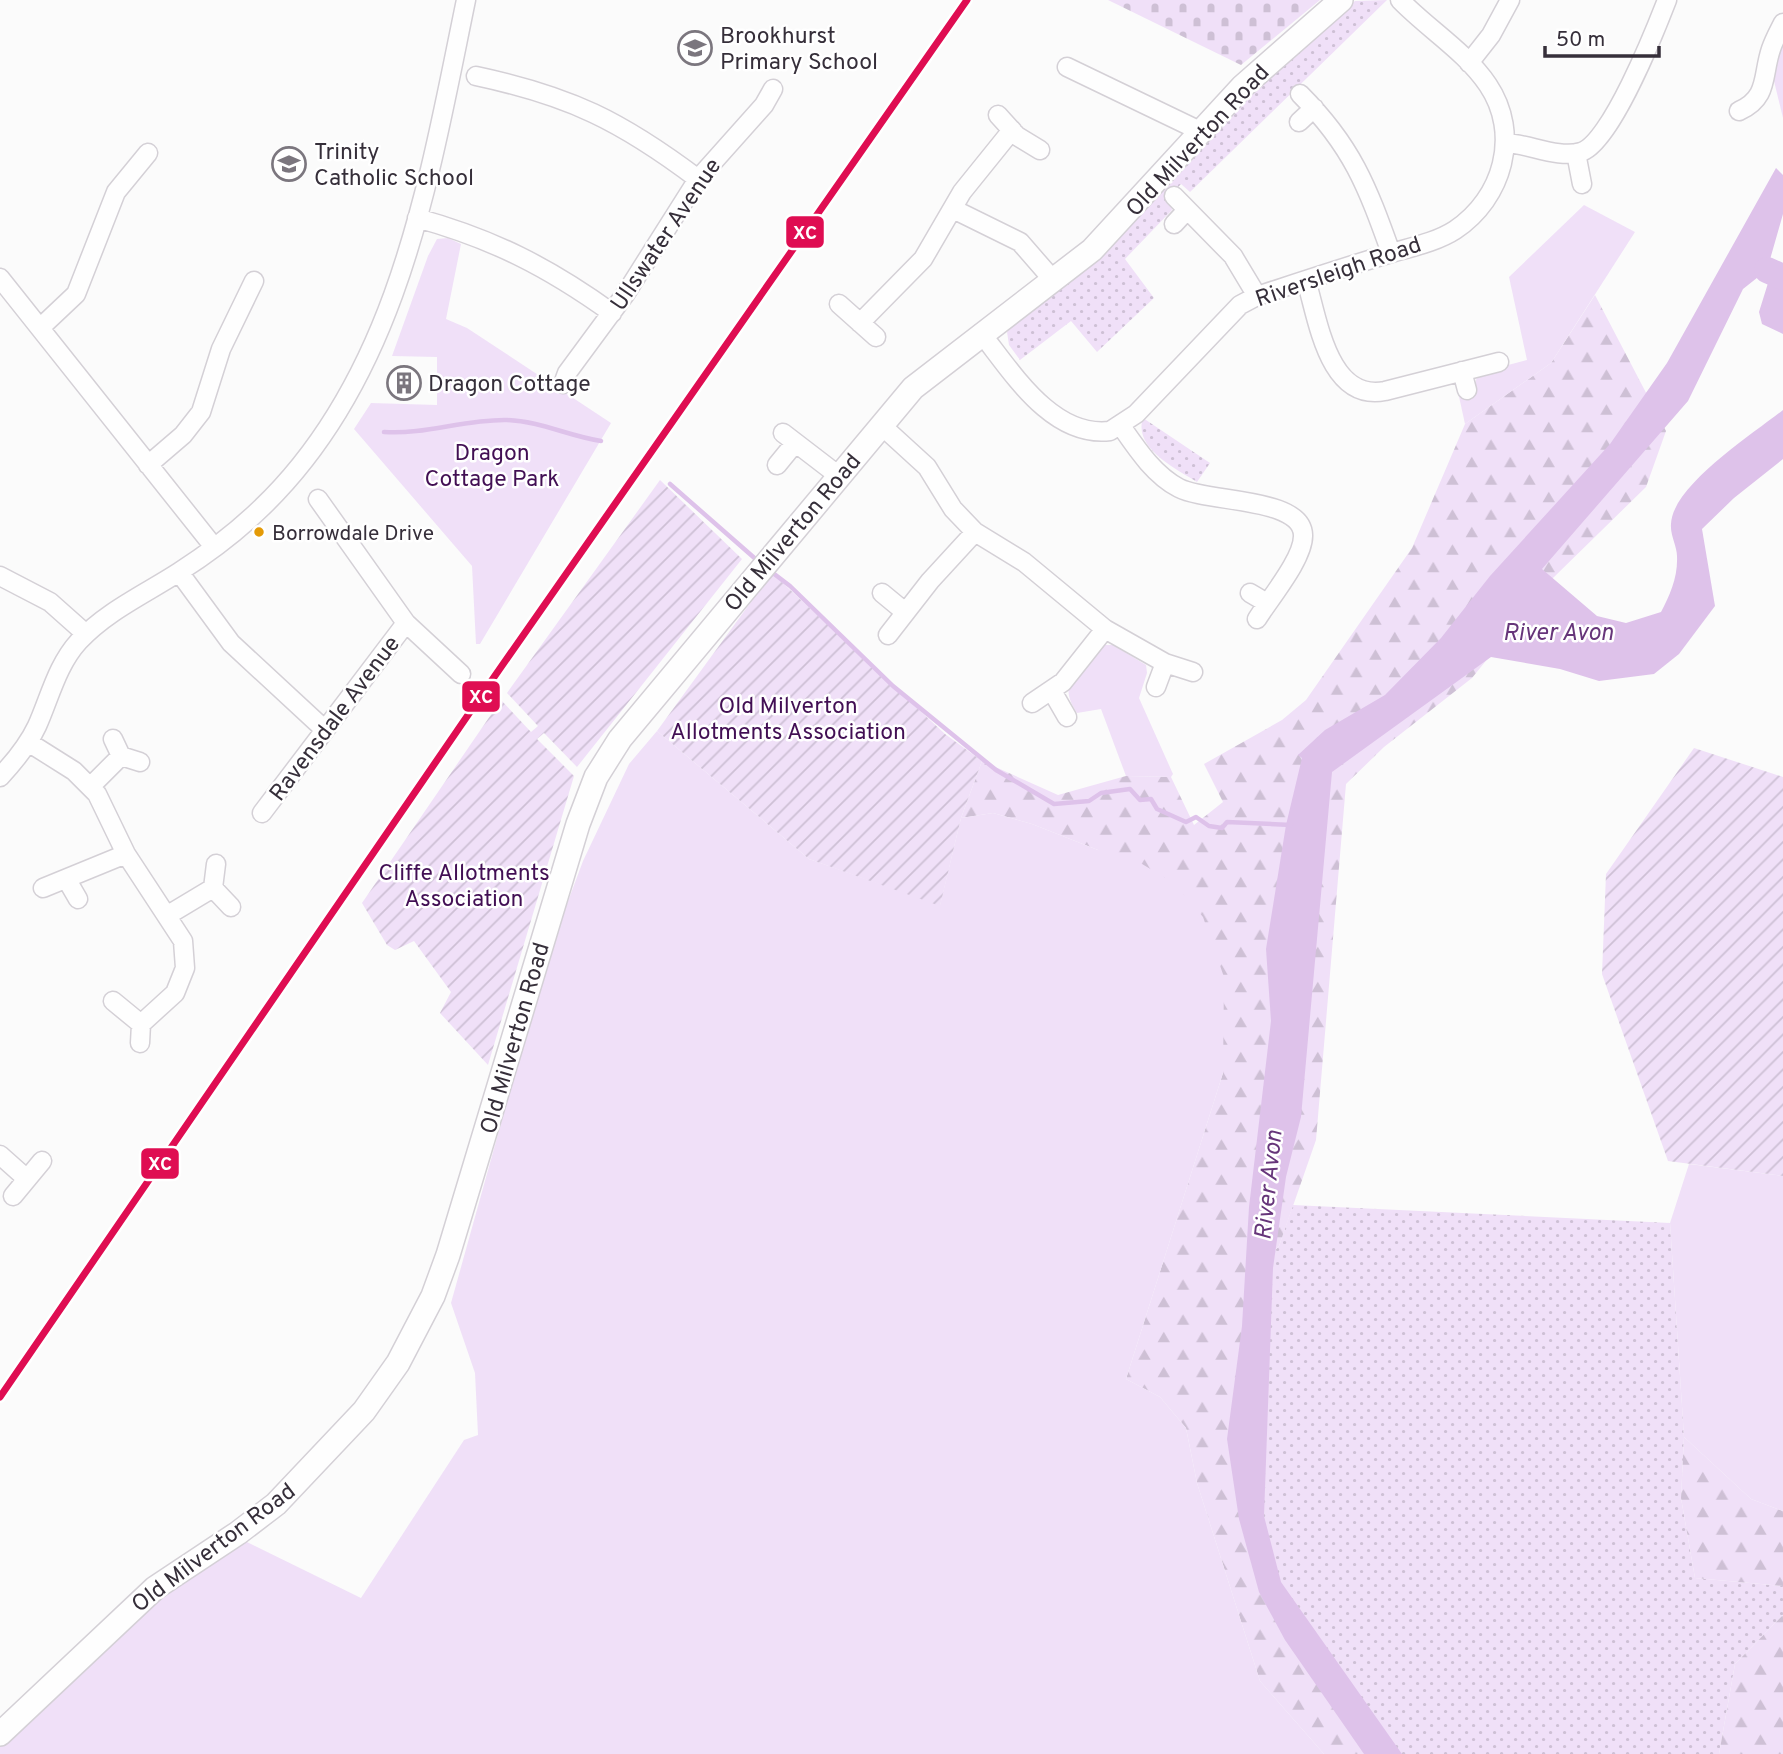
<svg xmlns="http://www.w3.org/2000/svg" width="1783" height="1754" font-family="Overpass,sans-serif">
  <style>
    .grass { fill: url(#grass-dots) }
    .forest { fill: url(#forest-firs) }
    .cemetery { fill: url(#cemetery-stones) }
    .park { fill: #f0e0f8 }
    .garden { fill: url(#garden-furrows) }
    .water { fill: #dec2ea }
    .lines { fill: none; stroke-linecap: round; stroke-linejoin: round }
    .stream { stroke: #dec2ea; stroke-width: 4.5 }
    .river { stroke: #dec2ea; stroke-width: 26 }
    .minor-casing { stroke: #d4d0d6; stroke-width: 21 }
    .tertiary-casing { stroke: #d4d0d6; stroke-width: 26 }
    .minor { stroke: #fefefe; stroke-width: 18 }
    .tertiary { stroke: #fefefe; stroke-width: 23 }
    .rail-1-casing { stroke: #fff; stroke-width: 12 }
    .rail-1 { stroke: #df0d52; stroke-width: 7 }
    .bus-dot { fill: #e49a06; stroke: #fff; stroke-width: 2.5 }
    .labels { text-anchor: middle; stroke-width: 5; stroke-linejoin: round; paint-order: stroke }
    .bus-label { font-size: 21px; fill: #362f3a; stroke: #fff; text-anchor: start }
    .poi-label { font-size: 23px; fill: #362f3a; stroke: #fff; text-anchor: start }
    .street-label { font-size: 23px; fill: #362f3a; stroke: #fff }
    .park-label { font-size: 23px; fill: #420f54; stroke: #fff }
    .water-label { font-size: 24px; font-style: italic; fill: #66357a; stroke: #fff }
    .line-badge { stroke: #fff; stroke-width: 2.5 }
    .badge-label { font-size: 19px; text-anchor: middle; font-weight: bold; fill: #fff }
  </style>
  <defs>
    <pattern id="grass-dots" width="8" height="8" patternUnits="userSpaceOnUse" patternTransform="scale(1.75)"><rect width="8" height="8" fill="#f0e0f8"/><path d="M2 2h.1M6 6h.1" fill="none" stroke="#cec0d5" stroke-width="1.8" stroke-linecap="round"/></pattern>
    <pattern id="forest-firs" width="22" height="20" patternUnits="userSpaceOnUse" patternTransform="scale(1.75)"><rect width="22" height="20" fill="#f0e0f8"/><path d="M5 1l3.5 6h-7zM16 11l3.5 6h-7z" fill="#cec0d5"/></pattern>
    <pattern id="cemetery-stones" width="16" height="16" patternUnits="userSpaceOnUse" patternTransform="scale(1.75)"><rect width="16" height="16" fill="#f0e0f8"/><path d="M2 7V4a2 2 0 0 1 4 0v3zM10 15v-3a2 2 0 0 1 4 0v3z" fill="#cec0d5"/></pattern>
    <pattern id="garden-furrows" width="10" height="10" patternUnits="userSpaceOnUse" patternTransform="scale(1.75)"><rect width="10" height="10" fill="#f0e0f8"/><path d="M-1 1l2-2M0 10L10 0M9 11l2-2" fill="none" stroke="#cec0d5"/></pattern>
  </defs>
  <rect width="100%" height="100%" fill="#fbfbfb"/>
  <!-- grass -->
  <path class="grass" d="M 1387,0 L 1190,192 L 1181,184 L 1169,197 L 1172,210 L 1125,259 L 1154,298 L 1097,352 L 1071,321 L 1020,360 L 1009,345 L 1007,332 L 1019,318 L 1245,97 L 1355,1 Z
    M 1143,418 L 1210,463 L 1197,482 C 1175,468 1133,448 1143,418 Z
    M 1293,1205 L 1670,1223 L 1684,1437 L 1681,1498 L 1695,1578 L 1783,1586 L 1783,1615 L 1735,1664 L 1719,1754 L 1385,1754 L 1272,1588 L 1251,1523 L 1261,1266 L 1279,1246 Z"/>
  <!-- forest -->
  <path class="forest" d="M 1595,295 L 1666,431 L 1646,487 L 1553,578 L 1472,678 L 1384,747 L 1346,784 L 1316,1140 L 1279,1246 L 1261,1266 L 1241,1441 L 1272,1588 L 1385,1754 L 1324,1754 L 1260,1681 L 1197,1483 L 1186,1428 L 1160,1397 L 1126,1379 L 1223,1073 L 1098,850 L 1032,824 L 993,813 L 961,818 L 982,761 L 1058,795 L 1126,776 L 1171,777 L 1194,825 L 1223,802 L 1204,764 L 1282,720 L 1306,700 L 1412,548 L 1465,424 L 1551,363 Z
    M 1684,1437 L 1751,1499 L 1783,1511 L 1783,1586 L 1695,1578 L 1681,1498 Z
    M 1783,1615 L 1783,1754 L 1719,1754 L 1735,1664 Z"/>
  <!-- cemetery -->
  <path class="cemetery" d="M 1108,0 L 1320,0 L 1241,65 Z"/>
  <!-- park -->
  <path class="park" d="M 1783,29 L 1783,118 L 1773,77 Z
    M 1584,205 L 1635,232 L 1551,363 L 1465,424 L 1458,392 L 1474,388 L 1478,373 L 1527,360 L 1509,277 Z
    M 448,238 L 461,244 L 446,319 L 467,328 L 611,423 L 480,644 L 476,644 L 472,566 L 354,429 L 371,403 L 437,405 L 437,357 L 392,356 L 428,256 L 437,239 Z
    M 1103,645 L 1113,645 L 1146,665 L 1147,673 L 1139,698 L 1173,774 L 1171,777 L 1126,776 L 1101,709 L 1077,713 C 1055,681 1080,669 1103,645 Z
    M 657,731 L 809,859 L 940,905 L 961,818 L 993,813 L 1032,824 L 1098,850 L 1137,861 L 1174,883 L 1203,917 L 1224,977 L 1223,1073 L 1126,1379 L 1160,1397 L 1186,1428 L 1197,1483 L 1260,1681 L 1324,1754 L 0,1754 L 0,1747 L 82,1674 L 149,1605 L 243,1540 L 361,1598 L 464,1440 L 478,1435 L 475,1373 L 451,1303 L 548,955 L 583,861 L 629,764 Z
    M 1689,1164 L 1783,1176 L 1783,1511 L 1751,1499 L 1684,1437 L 1670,1223 Z"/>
  <!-- garden -->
  <path class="garden" d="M 660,480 L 742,559 L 577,767 L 544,733 L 537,739 L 574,776 L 488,1065 L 440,1013 L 451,992 L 414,941 L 395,950 L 387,945 L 362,903 L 501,700 L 531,732 L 538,726 L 507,693 Z
    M 772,573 L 945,734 L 982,761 L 961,818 L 940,906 L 809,859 L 657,731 Z
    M 1694,748 L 1783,777 L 1783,1176 L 1668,1161 L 1602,974 L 1606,874 Z"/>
  <!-- water -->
  <path class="water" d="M 1776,168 L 1783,175 L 1783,214 L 1767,270 L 1743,289 L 1688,401 L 1542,569 L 1597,616 L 1626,623 L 1661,612 C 1670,595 1678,577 1677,556 C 1677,546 1670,535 1671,524 C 1672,486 1754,433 1783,410 L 1783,459 L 1734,498 L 1702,529 L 1715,606 L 1679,654 L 1654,674 L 1599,681 L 1560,669 L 1491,657 L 1332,772 L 1301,1117 L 1286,1177 L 1273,1268 L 1264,1516 L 1281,1582 L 1402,1754 L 1364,1754 L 1285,1640 L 1259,1592 L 1239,1519 L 1227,1439 L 1242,1326 L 1249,1207 L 1271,1021 L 1266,949 L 1286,825 L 1302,758 L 1298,755 L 1325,730 L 1385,695 L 1441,638 L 1490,576 L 1610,444 L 1667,363 Z
    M 1783,264 L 1783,334 L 1762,324 L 1759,312 L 1773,267 Z"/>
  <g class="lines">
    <!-- stream -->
    <path class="stream" d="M 384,432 C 425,435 465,419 507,420 C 540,421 568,436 601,441
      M 670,484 L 759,562
      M 769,570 L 790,586 L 893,686 L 996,770 L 1054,804 L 1089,801 L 1101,793 L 1130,789 L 1140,800 L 1151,799 L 1157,809 L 1186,822 L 1196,817 L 1209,826 L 1222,828 L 1227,822 L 1291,825"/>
    <!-- river -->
    <path class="river" d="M 1767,270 L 1783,277"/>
    <!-- minor casing -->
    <g class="minor-casing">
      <path id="minor" d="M 1469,63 L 1491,35 L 1510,0
        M 1067,67 L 1200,131
        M 476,76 C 570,96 621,121 698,179
        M 1300,94 C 1352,146 1367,186 1391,253
        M 1739,111 C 1769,98 1762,75 1771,49 C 1774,40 1779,31 1783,23
        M 998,115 L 1017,136 L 1040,150
        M 1299,122 L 1314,108
        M 1506,143 C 1529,144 1559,159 1581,152 C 1610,144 1655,31 1667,0
        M 1576,153 L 1582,184
        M 1174,196 L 1233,256 L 1257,296
        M 953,209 L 1020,242 L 1054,281
        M 417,218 C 493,239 548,267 612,313
        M 1174,224 L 1187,210
        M 0,278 L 214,547
        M 1306,280 C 1318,319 1328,402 1385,391 L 1499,362
        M 839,304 L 876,337
        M 860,323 L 923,259 L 962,192 L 1012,130
        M 40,328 L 76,294 L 116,192 L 148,153
        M 981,333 C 1012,372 1052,438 1110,431 L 1136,414 L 1240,305 L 1257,296 C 1300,282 1342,268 1385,255 C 1407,248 1435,243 1455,230 C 1503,198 1521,134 1488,85 C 1466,52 1428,29 1400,0
        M 1462,371 L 1467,390
        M 563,384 L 567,373 L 626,293 L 698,179 L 764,105 L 773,89
        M 881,425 L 927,467 L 953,509 L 975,532 L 1024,562 L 1105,629 L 1165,663 L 1193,672
        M 1121,426 C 1137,449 1154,475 1179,488 C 1208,503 1302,497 1303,535 C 1304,558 1270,598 1257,619
        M 783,433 L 839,476
        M 148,465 L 183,435 L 201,412 L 221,349 L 254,281
        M 777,465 L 795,443
        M 318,499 L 406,623 L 461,674
        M 179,572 L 231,643 L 325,730
        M 0,576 L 50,602 L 86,634
        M 882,593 L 905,612
        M 1250,593 L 1267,603
        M 888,635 L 930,581 L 975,532
        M 1156,687 L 1165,663
        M 1052,691 L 1067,717
        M 1032,703 L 1063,682 L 1105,629
        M 113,739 L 121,756 L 140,762
        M 28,742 L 74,771 L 97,794 L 126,854 L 183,941 L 185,968 L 175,993 L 141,1024
        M 0,777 C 14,762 28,745 37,726 C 50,697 57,665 79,641 C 107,611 145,594 179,572 C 207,554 234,534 258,511 C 398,380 429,179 466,0
        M 91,786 L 121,756
        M 262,813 L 406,623
        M 216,864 L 213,888 L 231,907
        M 67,880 L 78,899
        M 43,888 L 126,854
        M 168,915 L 213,888
        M 113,1001 L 141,1024 L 140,1043
        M 0,1155 L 27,1179
        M 13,1196 L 42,1161"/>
    </g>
    <!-- tertiary casing -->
    <g class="tertiary-casing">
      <path id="tertiary" d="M 0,1734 L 155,1588 L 238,1533 L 276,1504 L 364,1411 L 398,1363 L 433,1296 L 448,1255 L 578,824 L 596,777 L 620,739 L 913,388 L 1092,250 L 1242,87 L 1341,0"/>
    </g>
    <!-- minor -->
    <use href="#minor" class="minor"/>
    <!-- tertiary -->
    <use href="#tertiary" class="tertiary"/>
    <!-- rail-1 casing -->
    <g class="rail-1-casing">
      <path id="rail-1" d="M 0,1397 L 492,680 L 967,0"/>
    </g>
    <!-- rail-1 -->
    <use href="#rail-1" class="rail-1"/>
  </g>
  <!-- icons -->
  <defs>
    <g id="school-ring" transform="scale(1.75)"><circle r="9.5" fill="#fff" stroke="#7b767e" stroke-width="1.5"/><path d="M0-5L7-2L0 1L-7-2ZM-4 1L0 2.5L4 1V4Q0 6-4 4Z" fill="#7b767e"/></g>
    <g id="building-ring" transform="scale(1.75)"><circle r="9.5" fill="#fff" stroke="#7b767e" stroke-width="1.5"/><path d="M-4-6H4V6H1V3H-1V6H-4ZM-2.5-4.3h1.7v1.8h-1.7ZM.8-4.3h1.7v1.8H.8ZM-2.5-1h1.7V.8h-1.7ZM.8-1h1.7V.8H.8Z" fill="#7b767e"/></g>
  </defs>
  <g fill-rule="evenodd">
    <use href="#school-ring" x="695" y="48"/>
    <use href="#school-ring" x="289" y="164"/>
    <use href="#building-ring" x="404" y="383"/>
  </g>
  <!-- markers -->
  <circle class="bus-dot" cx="259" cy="532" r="6"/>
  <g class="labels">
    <!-- bus labels -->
    <g class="bus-label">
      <text x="272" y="540">Borrowdale Drive</text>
    </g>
    <!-- poi labels -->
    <g class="poi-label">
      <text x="720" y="43">Brookhurst<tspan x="720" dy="26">Primary School</tspan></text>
      <text x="314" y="159">Trinity<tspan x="314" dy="26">Catholic School</tspan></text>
      <text x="428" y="391">Dragon Cottage</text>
    </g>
    <!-- street labels -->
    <g class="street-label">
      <text transform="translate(1197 140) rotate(-47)" y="8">Old Milverton Road</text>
      <text transform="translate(665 234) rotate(-56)" y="8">Ullswater Avenue</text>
      <text transform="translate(1338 271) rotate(-19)" y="8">Riversleigh Road</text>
      <text transform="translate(792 532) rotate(-50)" y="8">Old Milverton Road</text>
      <text transform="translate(334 718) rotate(-53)" y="8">Ravensdale Avenue</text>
      <text transform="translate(514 1038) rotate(-74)" y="8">Old Milverton Road</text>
      <text transform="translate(213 1547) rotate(-37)" y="8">Old Milverton Road</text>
    </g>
    <!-- park labels -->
    <g class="park-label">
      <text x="492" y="460">Dragon<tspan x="492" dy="26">Cottage Park</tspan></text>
      <text x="788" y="713">Old Milverton<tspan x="788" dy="26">Allotments Association</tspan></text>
      <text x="464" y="880">Cliffe Allotments<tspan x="464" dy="26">Association</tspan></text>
    </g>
    <!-- water labels -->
    <g class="water-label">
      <text x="1558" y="640">River Avon</text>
      <text transform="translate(1268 1185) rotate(-84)" y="8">River Avon</text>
    </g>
  </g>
  <g class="line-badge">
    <rect x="785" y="215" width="40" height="34" rx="7" fill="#df0d52"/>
    <rect x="461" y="680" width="40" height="33" rx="7" fill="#df0d52"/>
    <rect x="140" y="1147" width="40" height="33" rx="7" fill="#df0d52"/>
  </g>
  <g class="badge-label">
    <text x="805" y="239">XC</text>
    <text x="481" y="703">XC</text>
    <text x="160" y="1170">XC</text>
  </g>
  <!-- scale -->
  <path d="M1545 46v10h114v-10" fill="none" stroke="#362f3a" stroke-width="3.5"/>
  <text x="1556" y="46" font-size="21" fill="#362f3a" stroke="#ffffff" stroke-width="5" paint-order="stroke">50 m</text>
</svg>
